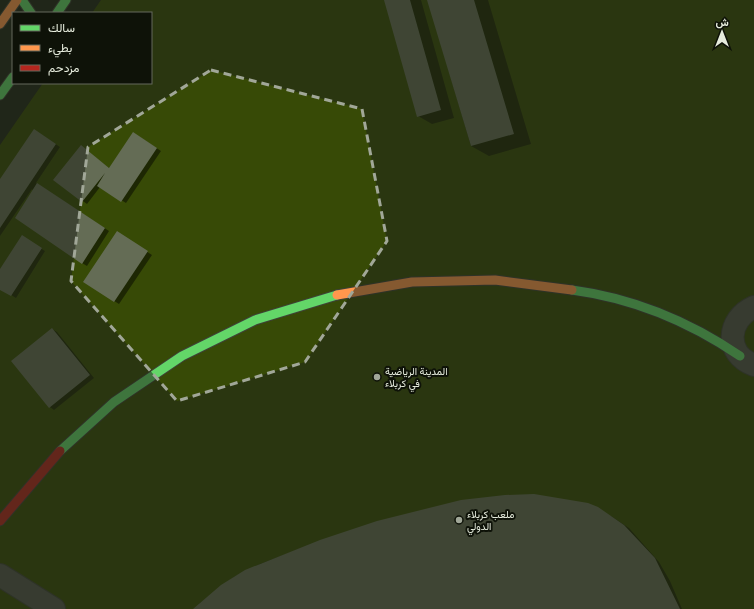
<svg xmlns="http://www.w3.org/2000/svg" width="754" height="609" font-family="'Fira Sans',Vazirmatn,sans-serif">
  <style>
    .pitch { fill: #374a06 }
    .shadow { fill: #0007 }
    .building { fill: #646c55 }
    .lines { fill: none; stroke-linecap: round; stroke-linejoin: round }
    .street-casing { stroke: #3f4238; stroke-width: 24 }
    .fast-casing { stroke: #3f4238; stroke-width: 11 }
    .slow-casing { stroke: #3f4238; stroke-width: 11 }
    .jam-casing { stroke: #3f4238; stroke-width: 11 }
    .street { stroke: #52564d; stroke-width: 22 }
    .fast { stroke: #63d668; stroke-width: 9 }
    .slow { stroke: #ff974d; stroke-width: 9 }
    .jam { stroke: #b3261e; stroke-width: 9 }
    .marked { fill: none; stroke: #a1a798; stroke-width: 3; stroke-dasharray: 8 5; stroke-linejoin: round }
    .poi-dot { fill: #a1a798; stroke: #0e1208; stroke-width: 1.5 }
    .labels { text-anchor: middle; stroke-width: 4; stroke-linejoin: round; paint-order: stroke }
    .poi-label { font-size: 10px; fill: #e6ecdd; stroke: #0e1208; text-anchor: start }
  </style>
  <rect width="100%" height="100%" fill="#212619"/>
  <!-- pitch -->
  <path class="pitch" d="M 101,0 L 754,0 L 754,609 L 0,609 L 0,145 L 43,83 L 151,83 L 151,13 L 92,13 Z"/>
  <!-- shadow -->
  <path class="shadow" d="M 385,0 L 421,0 L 454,118 L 432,124 L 418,116 Z
    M 428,0 L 488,0 L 531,144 L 489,156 L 471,146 Z
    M 39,133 L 60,147 L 36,183 L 109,231 L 87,266 L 82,263 L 32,189 L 0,236 L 0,181 Z
    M 138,136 L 161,151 L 126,203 L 100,187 L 87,204 L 54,180 L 81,146 L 110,169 Z
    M 121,235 L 152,255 L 119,304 L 84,282 Z
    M 22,237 L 45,251 L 16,298 L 0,288 L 0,271 Z
    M 52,329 L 57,332 L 94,378 L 54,410 L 50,407 Z
    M 611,516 L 629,528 L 659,562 L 670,581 L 682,609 L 195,609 L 200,603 L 234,577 L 260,564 L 320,541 Z"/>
  <!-- building -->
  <path class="building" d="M 384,0 L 410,0 L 441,110 L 417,117 Z
    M 427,0 L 474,0 L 514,134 L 471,146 Z
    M 34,129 L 56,144 L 0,228 L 0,179 Z
    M 133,132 L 157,148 L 121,202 L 97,186 L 105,173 L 82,202 L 53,180 L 81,145 L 109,168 Z
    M 37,183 L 105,228 L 82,264 L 15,218 Z
    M 117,231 L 148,251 L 114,302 L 83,282 Z
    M 22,235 L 42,248 L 11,296 L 0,290 L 0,269 Z
    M 52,328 L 90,375 L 49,408 L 11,361 Z
    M 534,494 L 588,503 L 598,507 L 624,525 L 655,558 L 680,609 L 193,609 L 221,585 L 245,570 L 320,540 L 377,521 L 461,500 L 505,495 Z"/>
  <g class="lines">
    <!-- street casing -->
    <g class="street-casing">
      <path id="street" d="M 754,307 C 727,319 724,354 754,365
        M 0,575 L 54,609"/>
    </g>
    <!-- fast casing -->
    <g class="fast-casing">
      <path id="fast" d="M 22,0 L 31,13
        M 57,13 L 66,0
        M 0,95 L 13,77
        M 572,290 C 632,298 690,322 740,356
        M 60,451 L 114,402 L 182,356 L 255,320 L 337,295"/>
    </g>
    <!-- slow casing -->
    <g class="slow-casing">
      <path id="slow" d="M 0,24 L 17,0
        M 337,295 L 412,282 L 495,280 L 572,290"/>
    </g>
    <!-- jam casing -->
    <g class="jam-casing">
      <path id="jam" d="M 0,521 L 60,451"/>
    </g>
    <!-- street -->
    <use href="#street" class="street"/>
    <!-- fast -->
    <use href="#fast" class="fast"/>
    <!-- slow -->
    <use href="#slow" class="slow"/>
    <!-- jam -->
    <use href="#jam" class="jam"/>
  </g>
  <!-- marked area -->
  <path d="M0 0H754V609H0ZM 211,70 L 362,109 L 387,241 L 305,362 L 177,401 L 71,281 L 88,147 Z" fill="#212619" fill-opacity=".55" fill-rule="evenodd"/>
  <path class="marked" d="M 211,70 L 362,109 L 387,241 L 305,362 L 177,401 L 71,281 L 88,147 Z"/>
  <!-- markers -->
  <g class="poi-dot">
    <circle cx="377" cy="377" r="4"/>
    <circle cx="459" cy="520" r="4"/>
  </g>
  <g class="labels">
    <!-- poi labels -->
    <g class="poi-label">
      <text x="385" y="375">المدينة الرياضية<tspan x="385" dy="12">في كربلاء</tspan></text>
      <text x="467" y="518">ملعب كربلاء<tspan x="467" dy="12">الدولي</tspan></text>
    </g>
  </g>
  <!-- legend -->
  <rect x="12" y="12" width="140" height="72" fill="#0e1208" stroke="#64695d"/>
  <rect x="20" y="25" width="20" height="6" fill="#63d668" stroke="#64695d"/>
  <text x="48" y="32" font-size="12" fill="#e6ecdd">سالك</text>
  <rect x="20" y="45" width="20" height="6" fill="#ff974d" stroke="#64695d"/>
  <text x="48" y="52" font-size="12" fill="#e6ecdd">بطيء</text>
  <rect x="20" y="65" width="20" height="6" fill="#b3261e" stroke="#64695d"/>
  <text x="48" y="72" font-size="12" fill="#e6ecdd">مزدحم</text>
  <!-- north arrow -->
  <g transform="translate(722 32)" stroke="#0e1208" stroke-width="3" paint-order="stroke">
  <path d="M0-3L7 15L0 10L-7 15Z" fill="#e6ecdd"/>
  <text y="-6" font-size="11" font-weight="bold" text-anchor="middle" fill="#e6ecdd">ش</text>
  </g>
</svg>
